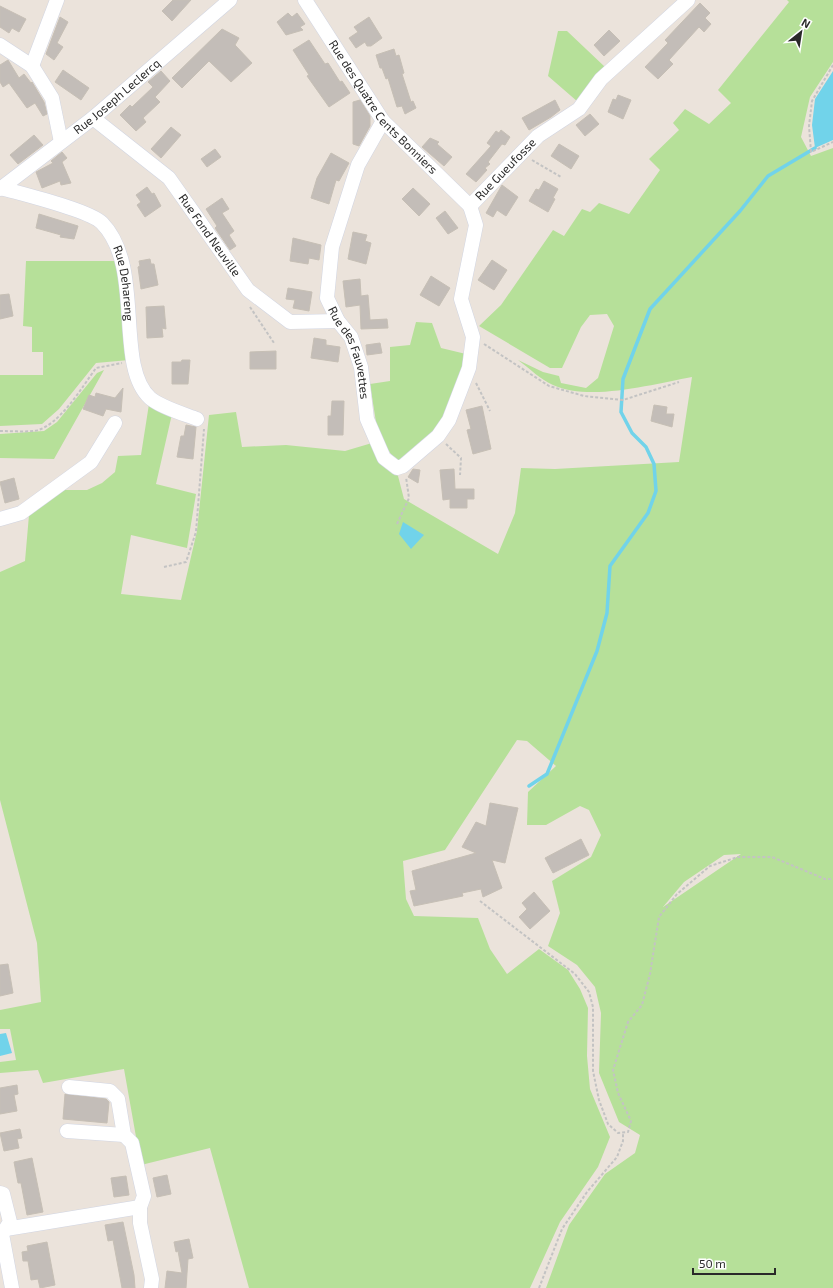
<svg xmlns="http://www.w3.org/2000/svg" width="833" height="1288" font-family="'Exo 2',sans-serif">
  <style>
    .green { fill: #b6e099; fill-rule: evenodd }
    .water { fill: #71d3ea }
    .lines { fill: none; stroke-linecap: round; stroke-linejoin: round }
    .stream { stroke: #71d3ea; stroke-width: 3.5 }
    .building { fill: #c3bdb8; stroke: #c6bfb5 }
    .minor-casing { stroke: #d1d5e2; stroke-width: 15 }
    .path { stroke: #c3c3c3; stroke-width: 2; stroke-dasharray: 3 2; stroke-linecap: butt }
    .minor { stroke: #fff; stroke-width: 14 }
    .labels { text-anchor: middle; stroke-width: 3; stroke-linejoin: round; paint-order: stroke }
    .street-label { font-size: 12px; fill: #292929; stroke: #fff }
  </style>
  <rect width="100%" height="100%" fill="#ebe3db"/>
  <!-- green -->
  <path class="green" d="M 787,0 L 833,0 L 833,62 L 810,97 L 801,137 L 811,156 L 833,148 L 833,1288 L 546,1288 L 569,1225 L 605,1174 L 635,1153 L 640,1135 L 619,1122 L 599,1073 L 601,1013 L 595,987 L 577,965 L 548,946 L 560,913 L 552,881 L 591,857 L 601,835 L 589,810 L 580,806 L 546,825 L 527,825 L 528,792 L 556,766 L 527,741 L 517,740 L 445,850 L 403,861 L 406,899 L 414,916 L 478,918 L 490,949 L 507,974 L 539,949 L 568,970 L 580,989 L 588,1008 L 587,1056 L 590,1089 L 610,1137 L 598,1167 L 560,1222 L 530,1288 L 249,1288 L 210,1148 L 141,1165 L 124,1069 L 43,1083 L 38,1070 L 0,1073 L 0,1062 L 16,1060 L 10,1029 L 0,1029 L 0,1010 L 41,1002 L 37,943 L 0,800 L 0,572 L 25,561 L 29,515 L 61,490 L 87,490 L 102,483 L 115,472 L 118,456 L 141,455 L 149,404 L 172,414 L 156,484 L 196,494 L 187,548 L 131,535 L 121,594 L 181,600 L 197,531 L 209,415 L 236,412 L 242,447 L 286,445 L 345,451 L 372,443 L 379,457 L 398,476 L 404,499 L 498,554 L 515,513 L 521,468 L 555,469 L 679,462 L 692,377 C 653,384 590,402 553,385 C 541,380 529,368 518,360 L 543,372 L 559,376 L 561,383 L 586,388 L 598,378 L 614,326 L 607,314 L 590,315 L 581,327 L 562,368 L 550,368 L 479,326 L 501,305 L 553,230 L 564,236 L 582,209 L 590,212 L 599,203 L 629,214 L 660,170 L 649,159 L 679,130 L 673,123 L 685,109 L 709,124 L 731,103 L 718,90 L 789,2 ZM 741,854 L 663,907 L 684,882 L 724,855 Z
    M 558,31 L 567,31 L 605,67 L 578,102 L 548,76 Z
    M 26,261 L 119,261 L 129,360 L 96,363 L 59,409 L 42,424 L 0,426 L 0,375 L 43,375 L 43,352 L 32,352 L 32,327 L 23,326 Z
    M 416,322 L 432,323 L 441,348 L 466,354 L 446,417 L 433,439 L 397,463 L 378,435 L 370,384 L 390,381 L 390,347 L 410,345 Z
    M 104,370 L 54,459 L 0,458 L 0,434 L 44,431 L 57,422 L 97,373 Z"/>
  <!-- water -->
  <path class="water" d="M 833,71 L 833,140 L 815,148 L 812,125 L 815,99 Z
    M 403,522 L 424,535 L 411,549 L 399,534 Z
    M 6,1033 L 12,1053 L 0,1056 L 0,1034 Z"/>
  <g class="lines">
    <!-- stream -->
    <path class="stream" d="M 529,786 L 547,774 L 597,651 L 607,613 L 610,566 L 648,513 L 656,491 L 654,464 L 646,447 L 632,433 L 621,412 L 623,379 L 650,309 L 740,211 L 768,176 L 815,148"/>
  </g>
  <!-- building -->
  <path class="building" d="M 173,0 L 191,0 L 172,21 L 162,11 Z
    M 700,3 L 710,13 L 705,18 L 711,24 L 704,32 L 699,27 L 669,60 L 673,64 L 658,79 L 645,67 L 668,43 L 665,40 Z
    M 0,6 L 26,19 L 19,32 L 12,28 L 9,33 L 0,27 Z
    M 288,13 L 292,17 L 297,13 L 305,24 L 300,27 L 303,30 L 286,35 L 277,22 Z
    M 60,17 L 68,22 L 57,43 L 63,47 L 54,60 L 46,54 Z
    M 369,17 L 382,38 L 371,46 L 367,46 L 365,42 L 356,48 L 349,38 L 358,32 L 354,27 Z
    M 222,29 L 239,38 L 235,45 L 252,63 L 231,82 L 209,61 L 182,88 L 172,78 Z
    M 609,30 L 620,41 L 604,56 L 594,45 Z
    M 309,40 L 325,64 L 328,63 L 340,82 L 342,81 L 350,93 L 329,107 L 307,76 L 309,75 L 293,50 Z
    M 394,49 L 396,56 L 399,55 L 404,73 L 402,74 L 411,102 L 413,101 L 416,108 L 405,114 L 402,106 L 397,107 L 388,78 L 386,79 L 382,68 L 380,68 L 376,55 Z
    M 8,60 L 19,78 L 24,74 L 31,83 L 32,82 L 44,102 L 47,114 L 43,116 L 35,103 L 27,108 L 9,83 L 3,87 L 0,82 L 0,65 Z
    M 63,70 L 89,88 L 81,100 L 55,82 Z
    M 161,71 L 170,81 L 155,97 L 160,102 L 143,118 L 146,122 L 136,131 L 120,115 L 130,105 L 132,107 L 153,87 L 148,82 Z
    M 618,95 L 631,100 L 623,119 L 608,112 L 613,99 L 616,100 Z
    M 360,100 L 370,116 L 370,126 L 359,146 L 353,144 L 353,102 Z
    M 555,100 L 560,110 L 551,117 L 529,130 L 522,118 Z
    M 590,114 L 599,124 L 585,136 L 576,125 Z
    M 171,127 L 181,135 L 161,158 L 151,149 Z
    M 501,130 L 510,137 L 505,145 L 502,144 L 488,162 L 490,164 L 485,168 L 487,170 L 476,182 L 466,174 L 491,146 L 487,143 L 496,131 L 499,133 Z
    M 34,135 L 43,145 L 18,164 L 10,155 Z
    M 430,138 L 439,142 L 437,144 L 452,157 L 444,166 L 422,147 Z
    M 559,144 L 579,156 L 571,169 L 551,156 Z
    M 215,149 L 221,157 L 207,167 L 201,159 Z
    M 62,152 L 67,158 L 62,162 L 71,183 L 61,185 L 60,181 L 42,188 L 36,172 L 53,163 L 51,161 Z
    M 331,153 L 349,163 L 339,181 L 336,180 L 329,204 L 311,198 L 317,178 Z
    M 544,181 L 558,189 L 553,198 L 555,199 L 548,212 L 529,201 L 536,189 L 539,190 Z
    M 502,185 L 518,197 L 506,216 L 497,210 L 493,217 L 486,213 Z
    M 147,187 L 152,194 L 154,193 L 161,206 L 145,217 L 137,205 L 141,202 L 136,195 Z
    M 413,188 L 430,204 L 419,216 L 402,199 Z
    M 222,198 L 229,209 L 222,213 L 234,231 L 229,235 L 236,246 L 230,250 L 215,228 L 217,226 L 206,209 Z
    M 445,211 L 458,228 L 448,234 L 436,218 Z
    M 39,214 L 78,226 L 74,239 L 60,237 L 61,235 L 36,228 Z
    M 353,232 L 367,235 L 365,241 L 371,243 L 366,264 L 348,259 Z
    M 293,238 L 321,245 L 319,260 L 309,258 L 308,264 L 290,261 Z
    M 150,259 L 151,264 L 154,264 L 158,285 L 141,289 L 138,267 L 140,266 L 139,261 Z
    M 492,260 L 507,270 L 494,290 L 478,280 Z
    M 431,276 L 450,288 L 439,306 L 420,295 Z
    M 360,279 L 361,296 L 368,295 L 370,320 L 387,319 L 388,328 L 361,329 L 360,305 L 346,307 L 343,281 Z
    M 288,288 L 312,292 L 309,311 L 293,308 L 295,300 L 286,299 Z
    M 9,294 L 13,316 L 0,319 L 0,295 Z
    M 164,306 L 166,329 L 162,328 L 163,337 L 147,338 L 146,307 Z
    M 314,338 L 326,340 L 326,345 L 340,347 L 338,362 L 311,358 Z
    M 380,343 L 382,353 L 367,355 L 366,345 Z
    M 276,351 L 276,369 L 250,369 L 250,352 Z
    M 182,360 L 190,360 L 188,384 L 172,384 L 172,362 L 181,362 Z
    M 123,388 L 121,412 L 106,409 L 103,416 L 83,409 L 89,395 L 95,397 L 96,393 L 115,398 Z
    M 332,401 L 344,401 L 343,435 L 328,435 L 328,416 L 331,416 Z
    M 654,405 L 667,407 L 666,414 L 674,414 L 672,427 L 651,421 Z
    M 482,406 L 491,449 L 473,454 L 467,430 L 471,429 L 466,410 Z
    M 186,425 L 196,427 L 193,459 L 177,457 L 181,436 L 184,436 Z
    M 413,469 L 420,470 L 418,483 L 408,477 Z
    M 454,469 L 455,489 L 474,489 L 474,499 L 467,499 L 467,508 L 450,508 L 450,499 L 443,500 L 440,470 Z
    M 14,478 L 19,499 L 5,503 L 0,482 Z
    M 490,803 L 518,808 L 505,863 L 492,860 L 502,888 L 483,897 L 481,889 L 462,893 L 463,896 L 414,906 L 410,891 L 416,890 L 412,871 L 476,853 L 462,847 L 476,822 L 486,826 Z
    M 581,839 L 589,855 L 553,873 L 545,858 Z
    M 534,892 L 550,911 L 530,929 L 519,917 L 527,909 L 522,903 Z
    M 8,964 L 13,993 L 0,996 L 0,965 Z
    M 17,1085 L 18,1094 L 14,1095 L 17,1111 L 0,1114 L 0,1088 Z
    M 65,1094 L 106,1099 L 109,1102 L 107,1123 L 63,1119 Z
    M 20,1129 L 22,1138 L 17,1139 L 19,1148 L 4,1151 L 0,1133 Z
    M 32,1158 L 43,1212 L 27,1215 L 21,1183 L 18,1183 L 14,1162 Z
    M 167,1175 L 171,1194 L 157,1197 L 153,1178 Z
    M 126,1176 L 129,1195 L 114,1197 L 111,1178 Z
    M 123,1222 L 134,1275 L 135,1288 L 122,1288 L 113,1240 L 108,1241 L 105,1225 Z
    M 189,1239 L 193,1258 L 188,1259 L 186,1288 L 165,1288 L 167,1271 L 182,1273 L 178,1251 L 176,1252 L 174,1242 Z
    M 47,1242 L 55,1285 L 40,1288 L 38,1279 L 31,1280 L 28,1261 L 23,1261 L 22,1252 L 28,1251 L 27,1246 Z"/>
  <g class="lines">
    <!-- minor casing -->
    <g class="minor-casing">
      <g id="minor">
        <path id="s1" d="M 305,0 L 383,121 L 470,206"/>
        <path d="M 0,45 L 32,66 L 52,98 L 61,142"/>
        <path d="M 32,66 L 57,0"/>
        <path id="s2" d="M 93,118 L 169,178 L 248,290 L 290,322 L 338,321"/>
        <path id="s3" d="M 383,121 L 358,165 L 332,247 L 327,298 L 338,321 L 351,337 L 361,367 L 367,419 L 384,458 L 397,468 L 403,466 L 438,436 L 449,420 L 469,368 L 473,337 L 461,299 L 476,225 L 470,206 L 538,136 L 579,109 L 601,79 L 688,0"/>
        <path id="s4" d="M 1,188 C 22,194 89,210 102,223 C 145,267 114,365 150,398 C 160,407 184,414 197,419"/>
        <path id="s5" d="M 0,189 L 93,118 L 230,0"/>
        <path d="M 0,519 L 21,513 L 91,462 L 115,423"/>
        <path d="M 69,1087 L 110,1091 L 118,1099 L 124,1135 L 132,1143 L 144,1196 L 140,1207 L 140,1223 L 152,1279 L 151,1288"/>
        <path d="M 67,1131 L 124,1135"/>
        <path d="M 0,1193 L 3,1194 L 10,1222 L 2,1234"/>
        <path d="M 6,1229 L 140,1207"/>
        <path d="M 2,1234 L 12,1288"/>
      </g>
    </g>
    <!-- path -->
    <path class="path" d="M 833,65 L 812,101 L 809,126 L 811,152 L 833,142
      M 532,160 L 561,177
      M 250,307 L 274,343
      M 484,344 L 549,386 L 584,396 L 623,400 L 679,382
      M 476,383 L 490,411
      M 0,431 C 11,431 23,432 34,431 C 59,427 82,387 96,368 L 122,363
      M 446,444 L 461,458 L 460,475
      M 397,524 L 409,498 L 406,477
      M 164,567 L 186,562 L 196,532 L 204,429
      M 480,901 L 575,974 L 589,992 L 593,1007 L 593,1071 L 599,1100 L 608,1124 L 618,1133 L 628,1132 L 631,1121 L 618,1093 L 613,1070 L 628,1022 L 642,1005 L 650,974 L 659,917 L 677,894 L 710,866 L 738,857 L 772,857 L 825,879 L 833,879
      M 539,1288 L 562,1229 L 587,1192 L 617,1157 L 623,1141 L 623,1133"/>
    <!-- minor -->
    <use href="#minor" class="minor"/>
  </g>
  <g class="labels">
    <!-- street labels -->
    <g class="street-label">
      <text dy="4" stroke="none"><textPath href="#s5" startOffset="149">Rue Joseph Leclercq</textPath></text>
      <text dy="4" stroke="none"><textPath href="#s1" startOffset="133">Rue des Quatre Cents Bonniers</textPath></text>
      <text dy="4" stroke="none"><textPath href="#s3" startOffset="722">Rue Gueufosse</textPath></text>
      <text dy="4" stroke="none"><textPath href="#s2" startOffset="167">Rue Fond Neuville</textPath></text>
      <text dy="4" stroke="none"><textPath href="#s4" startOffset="173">Rue Dehareng</textPath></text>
      <text dy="4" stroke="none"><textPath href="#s3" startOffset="248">Rue des Fauvettes</textPath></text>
    </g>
  </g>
  <!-- north arrow -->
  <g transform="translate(801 32) rotate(30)" stroke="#ffffff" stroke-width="3" paint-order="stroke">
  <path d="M0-3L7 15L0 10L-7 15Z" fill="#292929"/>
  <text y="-6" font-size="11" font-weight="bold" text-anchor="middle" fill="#292929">N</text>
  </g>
  <!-- scale -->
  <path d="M693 1268v6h82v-6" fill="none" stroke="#292929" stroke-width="2"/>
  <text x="699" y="1268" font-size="12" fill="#292929" stroke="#ffffff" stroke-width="3" paint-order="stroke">50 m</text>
</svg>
